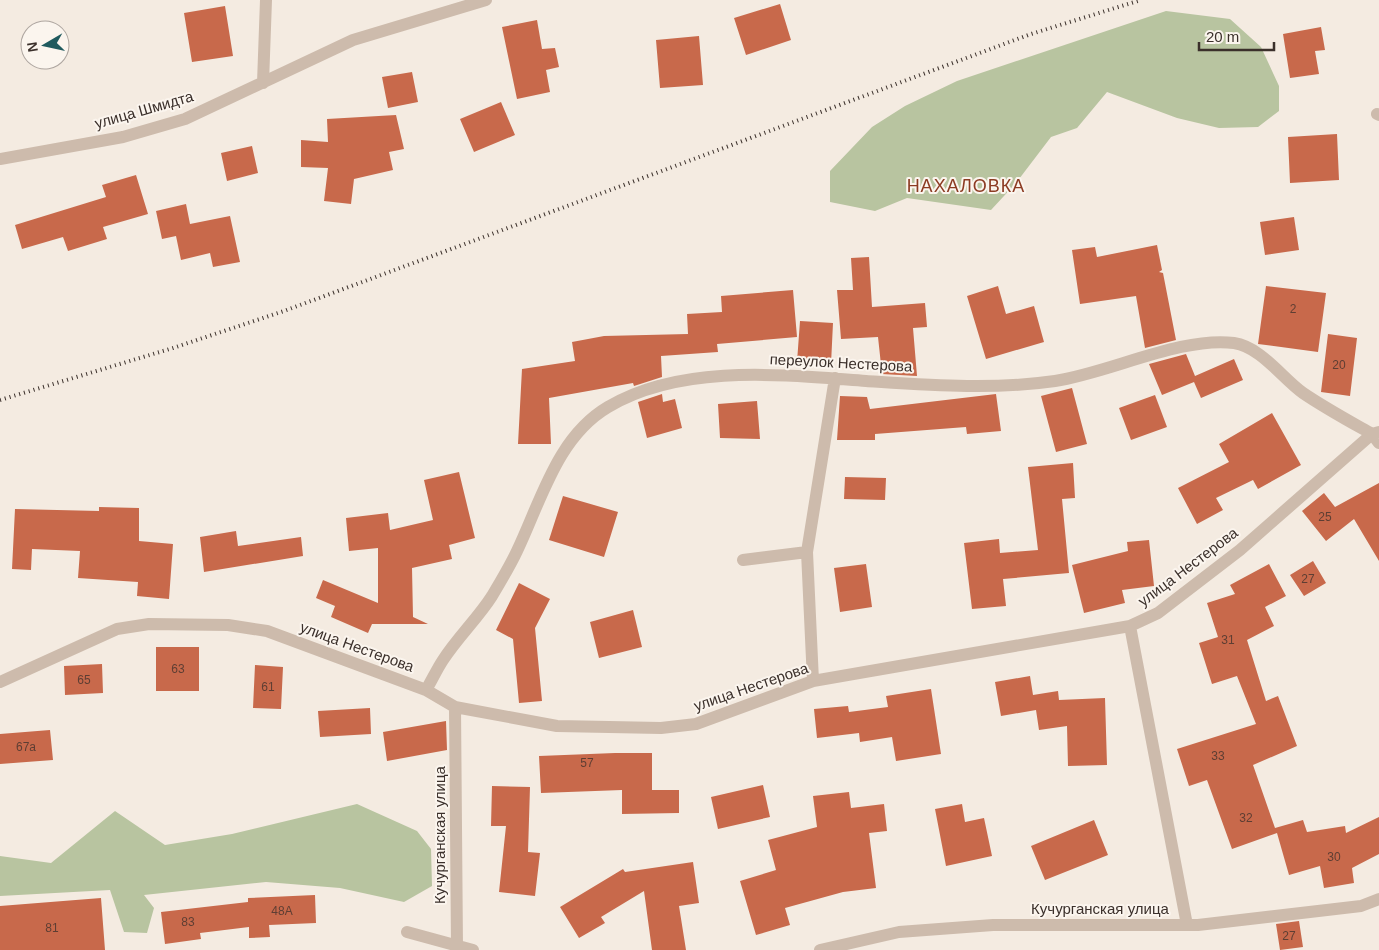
<svg xmlns="http://www.w3.org/2000/svg" width="1379" height="950" font-family="Arial,sans-serif">
  <style>
    .green { fill: #b8c4a0 }
    .building { fill: #c8694b }
    .lines { fill: none; stroke-linecap: round; stroke-linejoin: round }
    .minor { stroke: #cdbbac; stroke-width: 12 }
    .rail { stroke: #3b302b; stroke-width: 4; stroke-dasharray: 1 4; stroke-linecap: butt }
    .labels { text-anchor: middle; stroke-width: 4; stroke-linejoin: round; paint-order: stroke }
    .number-label { font-size: 12px; fill: #5e3e33 }
    .street-label { font-size: 15px; fill: #3b302b; stroke: #fbf5ee }
    .quarter-label { font-size: 18px; letter-spacing: 1px; fill: #8c3b22; stroke: #fbf5ee }
  </style>
  <rect width="100%" height="100%" fill="#f4ebe1"/>
  <!-- green -->
  <path class="green" d="M 1166,11 L 1230,19 L 1261,47 L 1279,86 L 1279,111 L 1258,127 L 1219,128 L 1177,118 L 1107,92 L 1077,128 L 1051,137 L 1016,183 L 991,210 L 907,198 L 875,211 L 830,202 L 830,171 L 872,127 L 905,106 L 957,81 Z
    M 357,804 L 417,831 L 431,849 L 432,886 L 404,902 L 340,888 L 266,882 L 144,895 L 154,908 L 147,933 L 124,932 L 110,890 L 0,896 L 0,856 L 51,863 L 115,811 L 165,845 L 232,834 Z"/>
  <!-- building -->
  <path class="building" d="M 780,4 L 791,40 L 746,55 L 734,18 Z
    M 225,6 L 233,56 L 192,62 L 184,13 Z
    M 537,20 L 542,49 L 555,48 L 559,67 L 546,70 L 550,92 L 517,99 L 502,27 Z
    M 1321,27 L 1325,50 L 1315,51 L 1319,74 L 1290,78 L 1283,34 Z
    M 699,36 L 703,85 L 660,88 L 656,40 Z
    M 412,72 L 418,102 L 388,108 L 382,77 Z
    M 501,102 L 515,135 L 474,152 L 460,119 Z
    M 396,115 L 404,149 L 389,152 L 393,170 L 354,179 L 351,204 L 324,201 L 328,168 L 301,167 L 301,140 L 328,142 L 327,119 Z
    M 1337,134 L 1339,180 L 1290,183 L 1288,137 Z
    M 252,146 L 258,173 L 227,181 L 221,153 Z
    M 136,175 L 148,214 L 103,227 L 107,239 L 68,251 L 63,237 L 22,249 L 15,225 L 106,197 L 102,185 Z
    M 186,204 L 190,224 L 230,216 L 240,262 L 213,267 L 210,253 L 181,260 L 176,236 L 162,239 L 156,211 Z
    M 1294,217 L 1299,250 L 1265,255 L 1260,222 Z
    M 1157,245 L 1162,270 L 1159,272 L 1163,273 L 1176,340 L 1145,348 L 1136,296 L 1080,304 L 1072,250 L 1095,247 L 1097,257 Z
    M 869,257 L 872,307 L 925,303 L 927,327 L 913,328 L 917,376 L 882,374 L 878,337 L 841,339 L 837,290 L 853,290 L 851,258 Z
    M 998,286 L 1006,314 L 1034,306 L 1044,342 L 986,359 L 967,296 Z
    M 1266,286 L 1326,293 L 1318,352 L 1258,344 Z
    M 793,290 L 797,337 L 717,344 L 718,352 L 661,356 L 662,377 L 634,386 L 633,383 L 549,398 L 551,444 L 518,444 L 522,369 L 575,361 L 572,342 L 604,336 L 688,334 L 687,314 L 722,312 L 721,296 Z
    M 800,321 L 833,323 L 831,364 L 797,362 Z
    M 1328,334 L 1357,338 L 1350,396 L 1321,392 Z
    M 1186,354 L 1195,376 L 1234,359 L 1243,380 L 1201,398 L 1194,382 L 1162,395 L 1149,364 Z
    M 1072,388 L 1087,444 L 1056,452 L 1041,396 Z
    M 662,394 L 663,402 L 675,399 L 682,428 L 647,438 L 638,402 Z
    M 996,394 L 1001,431 L 967,434 L 966,427 L 875,434 L 875,440 L 837,440 L 840,396 L 867,397 L 870,409 Z
    M 1155,395 L 1167,427 L 1131,440 L 1119,408 Z
    M 757,401 L 760,439 L 720,438 L 718,404 Z
    M 1272,413 L 1301,465 L 1258,489 L 1253,480 L 1216,498 L 1223,510 L 1197,524 L 1178,488 L 1229,462 L 1219,444 Z
    M 1073,463 L 1075,498 L 1062,499 L 1069,573 L 1003,579 L 1006,606 L 972,609 L 964,543 L 999,539 L 1000,553 L 1038,550 L 1028,467 Z
    M 459,472 L 475,538 L 449,545 L 452,559 L 412,568 L 413,617 L 428,624 L 372,624 L 368,633 L 331,617 L 335,606 L 316,598 L 323,580 L 378,603 L 378,548 L 349,551 L 346,518 L 388,513 L 390,530 L 433,520 L 424,480 Z
    M 845,477 L 886,478 L 885,500 L 844,499 Z
    M 1379,483 L 1379,561 L 1354,519 L 1326,541 L 1302,511 L 1324,493 L 1335,507 Z
    M 563,496 L 618,512 L 604,557 L 549,540 Z
    M 99,507 L 139,508 L 139,541 L 173,544 L 169,599 L 137,596 L 138,582 L 78,578 L 80,551 L 32,549 L 31,570 L 12,569 L 15,509 L 99,511 Z
    M 236,531 L 238,546 L 301,537 L 303,556 L 204,572 L 200,537 Z
    M 1149,540 L 1154,586 L 1122,590 L 1125,603 L 1084,613 L 1072,565 L 1128,551 L 1127,542 Z
    M 1313,561 L 1326,583 L 1304,596 L 1290,575 Z
    M 866,564 L 872,607 L 840,612 L 834,568 Z
    M 1269,564 L 1286,596 L 1265,607 L 1274,626 L 1247,640 L 1266,701 L 1278,696 L 1297,746 L 1253,765 L 1275,828 L 1303,820 L 1307,832 L 1345,826 L 1346,833 L 1379,817 L 1379,854 L 1352,868 L 1354,883 L 1324,888 L 1320,866 L 1289,875 L 1277,833 L 1232,849 L 1207,780 L 1189,786 L 1177,749 L 1256,724 L 1237,676 L 1212,684 L 1199,643 L 1218,637 L 1207,603 L 1235,594 L 1230,585 Z
    M 519,583 L 550,599 L 535,628 L 542,701 L 519,703 L 513,639 L 496,630 Z
    M 633,610 L 642,647 L 599,658 L 590,622 Z
    M 156,647 L 199,647 L 199,691 L 156,691 Z
    M 102,664 L 103,693 L 65,695 L 64,666 Z
    M 255,665 L 283,667 L 281,709 L 253,708 Z
    M 1030,676 L 1033,695 L 1058,691 L 1059,700 L 1105,698 L 1107,765 L 1068,766 L 1067,726 L 1039,730 L 1036,710 L 1001,716 L 995,682 Z
    M 931,689 L 941,754 L 896,761 L 892,737 L 860,742 L 859,733 L 817,738 L 814,709 L 848,706 L 849,712 L 888,707 L 886,696 Z
    M 370,708 L 371,734 L 320,737 L 318,711 Z
    M 446,721 L 447,750 L 387,761 L 383,732 Z
    M 50,730 L 53,760 L 0,764 L 0,734 Z
    M 615,753 L 652,753 L 652,790 L 679,790 L 679,813 L 622,814 L 622,790 L 541,793 L 539,756 Z
    M 763,785 L 770,817 L 718,829 L 711,797 Z
    M 492,786 L 530,787 L 528,852 L 540,853 L 535,896 L 499,892 L 506,826 L 491,826 Z
    M 849,792 L 851,808 L 884,804 L 887,831 L 869,833 L 876,888 L 843,892 L 785,908 L 790,925 L 756,935 L 740,881 L 776,870 L 768,840 L 817,827 L 813,796 Z
    M 962,804 L 965,822 L 984,818 L 992,856 L 946,866 L 935,809 Z
    M 1094,820 L 1108,855 L 1045,880 L 1031,846 Z
    M 693,862 L 699,903 L 679,906 L 686,950 L 652,950 L 644,891 L 601,917 L 605,923 L 579,938 L 560,907 L 623,869 L 625,872 Z
    M 315,895 L 316,923 L 269,925 L 270,937 L 249,938 L 249,927 L 200,933 L 201,939 L 165,944 L 161,912 L 248,902 L 248,898 Z
    M 101,898 L 105,950 L 0,950 L 0,906 Z
    M 1299,921 L 1303,947 L 1280,950 L 1276,924 Z"/>
  <g class="lines">
    <!-- minor -->
    <path class="minor" d="M 263,83 L 266,0
      M 1377,114 L 1379,115
      M 0,159 L 123,137 L 185,119 L 353,40 L 486,0
      M 743,560 L 807,552
      M 1130,626 L 1187,925
      M 813,681 L 807,552 L 835,378
      M 0,682 L 117,629 L 149,624 L 228,625 L 267,631 L 426,690 L 455,707 L 557,726 L 661,728 L 696,724 L 813,681 L 1130,626 L 1158,613 L 1240,550 L 1372,434 L 1379,432
      M 426,690 C 432,680 437,669 443,660 C 458,637 478,618 492,596 C 501,581 510,566 517,551 C 541,501 557,437 608,407 C 682,363 784,375 866,381 C 929,385 993,390 1055,381 C 1109,373 1182,336 1234,343 C 1261,347 1282,378 1303,393 C 1325,408 1349,421 1372,434 L 1379,443
      M 455,707 L 457,947
      M 407,932 L 473,950
      M 820,950 L 899,932 L 993,925 L 1198,925 L 1361,906 L 1379,899"/>
    <!-- rail -->
    <path class="rail" d="M 0,400 L 173,348 L 284,311 L 1031,34 L 1141,0"/>
  </g>
  <g class="labels">
    <!-- number labels -->
    <g class="number-label">
      <text x="1293" y="313">2</text>
      <text x="1339" y="369">20</text>
      <text x="1325" y="521">25</text>
      <text x="1308" y="583">27</text>
      <text x="1228" y="644">31</text>
      <text x="178" y="673">63</text>
      <text x="84" y="684">65</text>
      <text x="268" y="691">61</text>
      <text x="26" y="751">67а</text>
      <text x="1218" y="760">33</text>
      <text x="587" y="767">57</text>
      <text x="1246" y="822">32</text>
      <text x="1334" y="861">30</text>
      <text x="282" y="915">48А</text>
      <text x="188" y="926">83</text>
      <text x="52" y="932">81</text>
      <text x="1289" y="940">27</text>
    </g>
    <!-- street labels -->
    <g class="street-label">
      <text transform="translate(144 110) rotate(-16)" y="5">улица Шмидта</text>
      <text transform="translate(841 363) rotate(3)" y="5">переулок Нестерова</text>
      <text transform="translate(1188 567) rotate(-37)" y="5">улица Нестерова</text>
      <text transform="translate(357 647) rotate(20)" y="5">улица Нестерова</text>
      <text transform="translate(751 687) rotate(-19)" y="5">улица Нестерова</text>
      <text transform="translate(440 835) rotate(-90)" y="5">Кучурганская улица</text>
      <text x="1100" y="914">Кучурганская улица</text>
    </g>
    <!-- quarter labels -->
    <g class="quarter-label">
      <text x="966" y="192">НАХАЛОВКА</text>
    </g>
  </g>
  <!-- north arrow -->
  <g transform="translate(45 45) rotate(261)"><circle r="24" fill="#fbf5ee" stroke="#aea6a0"/>
  <path d="M0-4L9 19L0 12L-9 19Z" fill="#1f5a5e"/>
  <text y="-8" font-size="14" font-weight="bold" text-anchor="middle" fill="#3b302b">N</text>
  </g>
  <!-- scale -->
  <path d="M1199 42v8h75v-8" fill="none" stroke="#3b302b" stroke-width="2.5"/>
  <text x="1206" y="42" font-size="15" fill="#3b302b" stroke="#fbf5ee" stroke-width="4" paint-order="stroke">20 m</text>
</svg>
